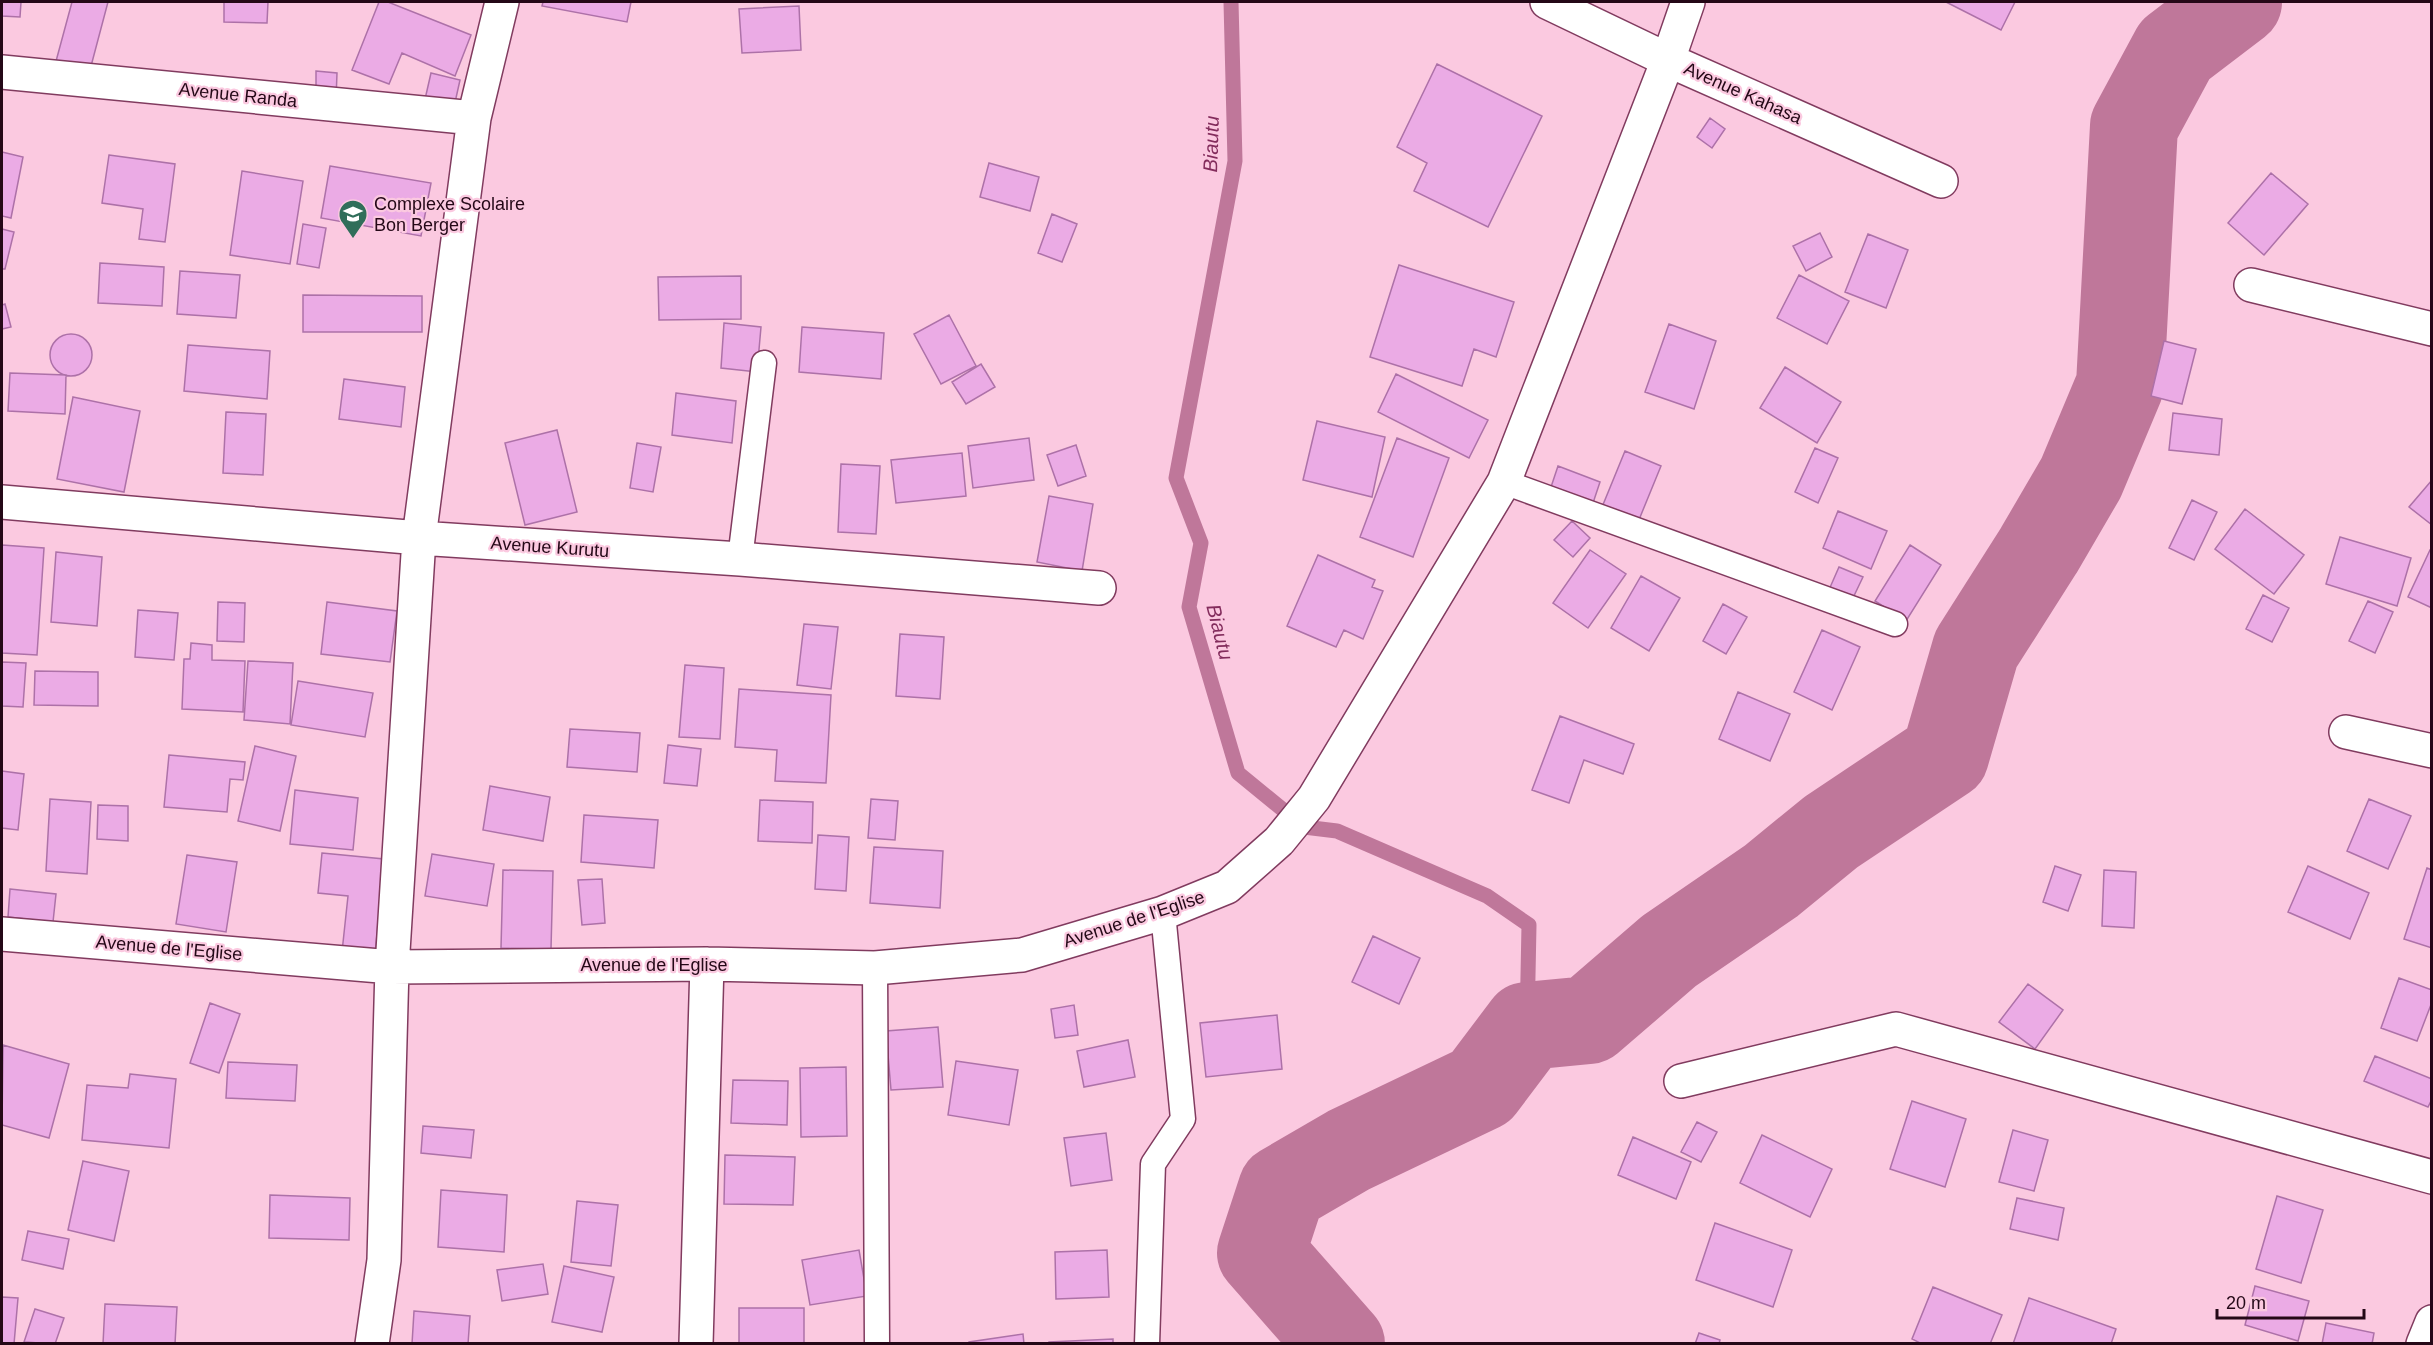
<svg xmlns="http://www.w3.org/2000/svg" width="2433" height="1345" font-family="Helvetica,sans-serif">
  <style>
    .lines { fill: none; stroke-linecap: round; stroke-linejoin: round }
    .stream { stroke: #bf779a; stroke-width: 15 }
    .river { stroke: #bf779a; stroke-width: 88 }
    .building { fill: #ebabe5; stroke: #ad71a8; stroke-width: 1.5 }
    .service-casing { stroke: #813b5f; stroke-width: 27 }
    .minor-casing { stroke: #813b5f; stroke-width: 36 }
    .service { stroke: #fff; stroke-width: 24 }
    .minor { stroke: #fff; stroke-width: 33 }
    .labels { text-anchor: middle; stroke-width: 4.5; stroke-linejoin: round; paint-order: stroke }
    .street-label { font-size: 18px; fill: #240817; stroke: #fbc9e0 }
    .poi-label { font-size: 18px; fill: #240817; stroke: #fbc9e0; text-anchor: start }
    .water-label { font-size: 20px; font-style: italic; fill: #832c5c; stroke: #fbc9e0 }
  </style>
  <rect width="100%" height="100%" fill="#fbc9e0"/>
  <g class="lines">
    <!-- stream -->
    <path class="stream" d="M 1231,2 L 1235,161 L 1176,478 L 1201,543 L 1189,607 L 1238,773 L 1304,827 L 1337,831 L 1487,896 L 1529,925 L 1527,1026"/>
    <!-- river -->
    <path class="river" d="M 1341,1344 L 1261,1253 L 1282,1189 L 1349,1150 L 1481,1087 L 1527,1026 L 1589,1020 L 1669,951 L 1771,881 L 1831,832 L 1945,756 L 1976,649 L 2039,550 L 2081,478 L 2120,385 L 2134,126 L 2175,50 L 2238,2"/>
  </g>
  <!-- building -->
  <path class="building" d="M 2,2 L 21,2 L 20,17 L 2,16 Z
    M 72,2 L 108,2 L 86,85 L 52,76 Z
    M 224,2 L 268,2 L 267,23 L 224,22 Z
    M 379,2 L 388,2 L 471,35 L 455,76 L 402,53 L 389,84 L 352,70 Z
    M 543,2 L 631,2 L 627,22 L 542,6 Z
    M 1946,2 L 2015,2 L 2001,30 Z
    M 799,6 L 801,50 L 742,53 L 739,9 Z
    M 1437,64 L 1542,116 L 1488,227 L 1414,191 L 1427,163 L 1397,147 Z
    M 316,71 L 337,73 L 336,100 L 316,99 Z
    M 431,73 L 460,80 L 452,116 L 423,108 Z
    M 1710,118 L 1725,129 L 1712,148 L 1697,137 Z
    M 2,152 L 23,157 L 11,218 L 2,216 Z
    M 109,155 L 175,164 L 165,242 L 139,239 L 143,209 L 102,203 Z
    M 989,163 L 1039,177 L 1030,211 L 980,197 Z
    M 330,166 L 431,183 L 421,236 L 321,218 Z
    M 242,171 L 303,181 L 290,264 L 230,255 Z
    M 2271,173 L 2308,204 L 2264,255 L 2228,223 Z
    M 1052,214 L 1077,224 L 1062,262 L 1038,253 Z
    M 303,224 L 326,228 L 319,268 L 297,264 Z
    M 2,229 L 14,232 L 5,269 L 2,269 Z
    M 1820,233 L 1832,257 L 1806,271 L 1793,246 Z
    M 1868,234 L 1908,250 L 1886,308 L 1845,292 Z
    M 100,263 L 164,267 L 162,306 L 98,303 Z
    M 1399,265 L 1514,302 L 1496,357 L 1474,349 L 1462,386 L 1370,357 Z
    M 180,271 L 240,275 L 236,318 L 177,314 Z
    M 1799,275 L 1849,301 L 1827,344 L 1777,318 Z
    M 741,276 L 741,319 L 659,320 L 658,277 Z
    M 303,295 L 422,296 L 422,332 L 303,332 Z
    M 5,304 L 11,327 L 2,329 L 2,305 Z
    M 949,315 L 976,366 L 941,384 L 914,334 Z
    M 724,323 L 761,327 L 757,372 L 721,368 Z
    M 1669,324 L 1716,341 L 1694,409 L 1645,392 Z
    M 802,327 L 884,333 L 881,379 L 799,372 Z
    M50 355a21 21 0 1 1 42 0a21 21 0 1 1-42 0Z
    M 2164,341 L 2196,349 L 2182,404 L 2151,396 Z
    M 188,345 L 270,351 L 267,399 L 184,391 Z
    M 981,364 L 995,387 L 966,404 L 952,382 Z
    M 1785,367 L 1841,402 L 1817,443 L 1760,408 Z
    M 10,373 L 66,375 L 65,414 L 8,411 Z
    M 1396,374 L 1488,420 L 1469,458 L 1378,412 Z
    M 344,379 L 405,387 L 401,427 L 339,419 Z
    M 676,393 L 736,401 L 732,443 L 672,435 Z
    M 73,397 L 140,411 L 124,492 L 57,479 Z
    M 226,412 L 266,414 L 263,475 L 223,473 Z
    M 2173,413 L 2222,419 L 2219,455 L 2169,450 Z
    M 1317,421 L 1385,437 L 1372,497 L 1303,480 Z
    M 557,430 L 577,512 L 525,525 L 505,443 Z
    M 1029,438 L 1034,480 L 973,488 L 968,446 Z
    M 1397,438 L 1449,458 L 1413,557 L 1360,537 Z
    M 637,443 L 661,447 L 653,492 L 630,488 Z
    M 1076,445 L 1086,476 L 1058,486 L 1047,455 Z
    M 1815,448 L 1838,458 L 1818,503 L 1795,492 Z
    M 1625,451 L 1661,466 L 1636,527 L 1600,512 Z
    M 962,453 L 966,496 L 896,503 L 891,460 Z
    M 841,464 L 880,466 L 876,534 L 838,532 Z
    M 1558,466 L 1600,482 L 1591,509 L 1549,493 Z
    M 2432,480 L 2432,525 L 2409,507 Z
    M 1049,496 L 1093,504 L 1082,571 L 1037,562 Z
    M 2192,500 L 2217,512 L 2194,560 L 2169,548 Z
    M 2245,509 L 2304,555 L 2274,594 L 2215,549 Z
    M 1838,511 L 1887,531 L 1871,569 L 1823,548 Z
    M 1572,521 L 1590,538 L 1573,557 L 1554,540 Z
    M 2340,537 L 2411,558 L 2397,606 L 2326,584 Z
    M 2,545 L 44,548 L 37,655 L 2,653 Z
    M 1910,545 L 1941,565 L 1906,621 L 1875,601 Z
    M 1590,550 L 1626,574 L 1588,628 L 1553,603 Z
    M 2430,550 L 2432,551 L 2432,608 L 2408,597 Z
    M 56,552 L 102,557 L 97,626 L 51,622 Z
    M 1318,555 L 1375,580 L 1372,587 L 1383,591 L 1363,639 L 1344,630 L 1336,647 L 1287,626 Z
    M 1839,567 L 1863,577 L 1851,602 L 1828,592 Z
    M 1641,576 L 1680,598 L 1649,651 L 1611,628 Z
    M 2263,595 L 2289,608 L 2272,642 L 2246,629 Z
    M 2368,601 L 2393,612 L 2375,653 L 2349,641 Z
    M 218,602 L 245,603 L 244,642 L 217,641 Z
    M 327,602 L 397,611 L 390,662 L 321,654 Z
    M 1723,604 L 1747,617 L 1726,654 L 1703,641 Z
    M 138,610 L 178,613 L 174,660 L 135,657 Z
    M 804,624 L 838,627 L 831,689 L 797,685 Z
    M 1822,630 L 1860,647 L 1832,710 L 1794,692 Z
    M 900,634 L 944,637 L 940,699 L 896,696 Z
    M 191,643 L 212,645 L 212,660 L 245,661 L 243,712 L 182,709 L 184,659 L 190,659 Z
    M 248,661 L 293,663 L 290,724 L 244,720 Z
    M 2,662 L 26,663 L 23,707 L 2,706 Z
    M 685,665 L 724,668 L 720,739 L 679,737 Z
    M 35,671 L 98,672 L 98,706 L 34,705 Z
    M 298,681 L 373,693 L 365,737 L 291,725 Z
    M 739,689 L 831,695 L 826,783 L 775,781 L 777,750 L 735,747 Z
    M 1738,692 L 1790,714 L 1770,761 L 1719,739 Z
    M 1560,716 L 1634,744 L 1623,774 L 1584,760 L 1569,803 L 1532,790 Z
    M 570,729 L 640,733 L 637,772 L 567,767 Z
    M 668,745 L 701,749 L 697,786 L 664,783 Z
    M 255,746 L 296,756 L 280,831 L 238,821 Z
    M 169,755 L 245,762 L 243,780 L 230,779 L 227,812 L 164,807 Z
    M 2,771 L 24,774 L 18,830 L 2,828 Z
    M 490,786 L 550,797 L 543,841 L 483,830 Z
    M 295,790 L 358,798 L 353,850 L 290,844 Z
    M 50,799 L 91,802 L 87,874 L 46,871 Z
    M 871,799 L 898,801 L 895,840 L 868,838 Z
    M 2369,799 L 2411,816 L 2388,869 L 2347,851 Z
    M 760,800 L 813,802 L 812,843 L 758,841 Z
    M 98,805 L 128,806 L 128,841 L 97,839 Z
    M 584,815 L 658,820 L 654,868 L 581,862 Z
    M 818,835 L 849,837 L 846,891 L 815,889 Z
    M 874,847 L 943,851 L 940,908 L 870,903 Z
    M 322,853 L 384,859 L 375,955 L 342,952 L 348,896 L 318,893 Z
    M 432,854 L 494,864 L 487,906 L 425,896 Z
    M 187,855 L 237,862 L 226,932 L 176,924 Z
    M 2055,866 L 2081,875 L 2068,911 L 2043,902 Z
    M 2308,866 L 2369,893 L 2350,939 L 2288,912 Z
    M 2427,868 L 2432,870 L 2432,948 L 2404,939 Z
    M 503,870 L 553,871 L 551,949 L 501,948 Z
    M 2104,870 L 2136,872 L 2134,928 L 2102,926 Z
    M 602,879 L 605,923 L 582,925 L 578,880 Z
    M 10,889 L 56,894 L 53,922 L 8,917 Z
    M 1373,936 L 1420,958 L 1399,1004 L 1352,982 Z
    M 2399,978 L 2432,990 L 2432,1002 L 2417,1041 L 2381,1028 Z
    M 2028,984 L 2063,1010 L 2035,1049 L 1999,1022 Z
    M 210,1003 L 240,1014 L 219,1073 L 190,1063 Z
    M 1074,1005 L 1078,1035 L 1055,1038 L 1051,1009 Z
    M 1277,1015 L 1282,1069 L 1206,1077 L 1200,1023 Z
    M 938,1027 L 943,1087 L 891,1090 L 886,1031 Z
    M 1128,1040 L 1135,1077 L 1084,1087 L 1077,1051 Z
    M 3,1045 L 69,1064 L 49,1138 L 2,1125 Z
    M 2375,1056 L 2432,1079 L 2432,1099 L 2428,1107 L 2364,1081 Z
    M 956,1061 L 1018,1070 L 1009,1125 L 948,1115 Z
    M 228,1062 L 297,1065 L 295,1101 L 226,1098 Z
    M 846,1067 L 847,1136 L 801,1137 L 800,1068 Z
    M 130,1074 L 176,1079 L 169,1148 L 82,1140 L 87,1085 L 128,1088 Z
    M 733,1080 L 788,1081 L 787,1125 L 731,1123 Z
    M 1912,1101 L 1966,1119 L 1945,1187 L 1890,1169 Z
    M 1697,1122 L 1717,1132 L 1701,1162 L 1681,1152 Z
    M 423,1126 L 474,1130 L 471,1158 L 421,1153 Z
    M 2013,1130 L 2048,1140 L 2034,1191 L 1999,1182 Z
    M 1106,1133 L 1112,1180 L 1071,1186 L 1064,1138 Z
    M 1762,1135 L 1832,1169 L 1810,1217 L 1740,1183 Z
    M 1633,1137 L 1691,1162 L 1676,1199 L 1618,1175 Z
    M 725,1155 L 795,1157 L 793,1205 L 724,1204 Z
    M 83,1161 L 129,1171 L 114,1241 L 68,1230 Z
    M 441,1190 L 507,1195 L 504,1252 L 438,1247 Z
    M 270,1195 L 350,1198 L 349,1240 L 269,1238 Z
    M 2277,1196 L 2323,1210 L 2301,1283 L 2256,1269 Z
    M 2017,1198 L 2064,1208 L 2058,1240 L 2010,1229 Z
    M 577,1201 L 618,1205 L 611,1266 L 571,1262 Z
    M 1715,1223 L 1792,1250 L 1773,1307 L 1696,1280 Z
    M 28,1231 L 69,1239 L 63,1269 L 22,1260 Z
    M 859,1250 L 867,1296 L 810,1305 L 802,1260 Z
    M 1107,1250 L 1109,1297 L 1056,1299 L 1055,1252 Z
    M 543,1264 L 548,1294 L 502,1301 L 497,1270 Z
    M 564,1266 L 614,1277 L 602,1332 L 552,1322 Z
    M 2255,1286 L 2309,1301 L 2298,1341 L 2245,1325 Z
    M 1933,1287 L 2002,1315 L 1990,1344 L 1922,1344 L 1912,1339 Z
    M 2,1297 L 18,1298 L 14,1344 L 2,1344 Z
    M 2029,1298 L 2116,1329 L 2111,1344 L 2013,1344 Z
    M 105,1304 L 177,1307 L 175,1344 L 103,1344 Z
    M 739,1308 L 804,1308 L 804,1344 L 739,1344 Z
    M 35,1309 L 64,1318 L 55,1344 L 24,1342 Z
    M 414,1311 L 470,1316 L 468,1344 L 412,1344 Z
    M 2326,1323 L 2374,1333 L 2372,1344 L 2322,1344 Z
    M 1699,1333 L 1720,1340 L 1719,1344 L 1695,1344 Z
    M 1023,1334 L 1024,1344 L 969,1344 L 969,1342 Z
    M 1113,1339 L 1113,1344 L 1049,1344 L 1049,1342 Z"/>
  <g class="lines">
    <!-- service casing -->
    <g class="service-casing">
      <path id="service" d="M 1504,482 L 1895,624
        M 740,559 L 764,363
        M 875,968 L 877,1344
        M 1147,1344 L 1153,1164 L 1183,1119 L 1163,913"/>
    </g>
    <!-- minor casing -->
    <g class="minor-casing">
      <path id="minor" d="M 1547,2 L 1668,60 L 1941,181
        M 2,72 L 474,118
        M 2251,285 L 2432,329
        M 2,502 L 419,538 L 740,559 L 1099,588
        M 2346,732 L 2432,751
        M 2,934 L 392,967 L 707,964 L 875,968 L 1022,955 L 1163,913 L 1227,887 L 1279,841 L 1314,798 L 1504,482 L 1668,60 L 1688,2
        M 1681,1081 L 1896,1029 L 2432,1177
        M 372,1344 L 384,1260 L 392,967 L 419,538 L 474,118 L 502,2
        M 696,1344 L 707,964
        M 2423,1344 L 2432,1322"/>
    </g>
    <!-- service -->
    <use href="#service" class="service"/>
    <!-- minor -->
    <use href="#minor" class="minor"/>
  </g>
  <!-- icons -->
  <defs>
    <g id="school-pin" transform="scale(1.5)"><path d="M0 17L-7.5 6A9.5 9.5 0 1 1 7.5 6Z" fill="#306e5a" stroke="#fbc9e0"/><path d="M0-5L7-2L0 1L-7-2ZM-4 1L0 2.5L4 1V4Q0 6-4 4Z" fill="#fff"/></g>
  </defs>
  <g fill-rule="evenodd">
    <use href="#school-pin" x="353" y="214"/>
  </g>
  <g class="labels">
    <!-- street labels -->
    <g class="street-label">
      <text transform="translate(1743 93) rotate(24)" y="6">Avenue Kahasa</text>
      <text transform="translate(238 95) rotate(6)" y="6">Avenue Randa</text>
      <text transform="translate(550 547) rotate(4)" y="6">Avenue Kurutu</text>
      <text transform="translate(1134 919) rotate(-18)" y="6">Avenue de l'Eglise</text>
      <text transform="translate(169 948) rotate(5)" y="6">Avenue de l'Eglise</text>
      <text x="654" y="971">Avenue de l'Eglise</text>
    </g>
    <!-- poi labels -->
    <g class="poi-label">
      <text x="374" y="210">Complexe Scolaire<tspan x="374" dy="21">Bon Berger</tspan></text>
    </g>
    <!-- water labels -->
    <g class="water-label">
      <text transform="translate(1211 144) rotate(-88)" y="7">Biautu</text>
      <text transform="translate(1220 632) rotate(76)" y="7">Biautu</text>
    </g>
  </g>
  <!-- border -->
  <rect width="2433" height="1345" fill="none" stroke="#240817" stroke-width="6"/>
  <!-- scale -->
  <path d="M2217 1309v9h147v-9" fill="none" stroke="#240817" stroke-width="3"/>
  <text x="2226" y="1309" font-size="18" fill="#240817" stroke="#fbc9e0" stroke-width="4.5" paint-order="stroke">20 m</text>
</svg>
